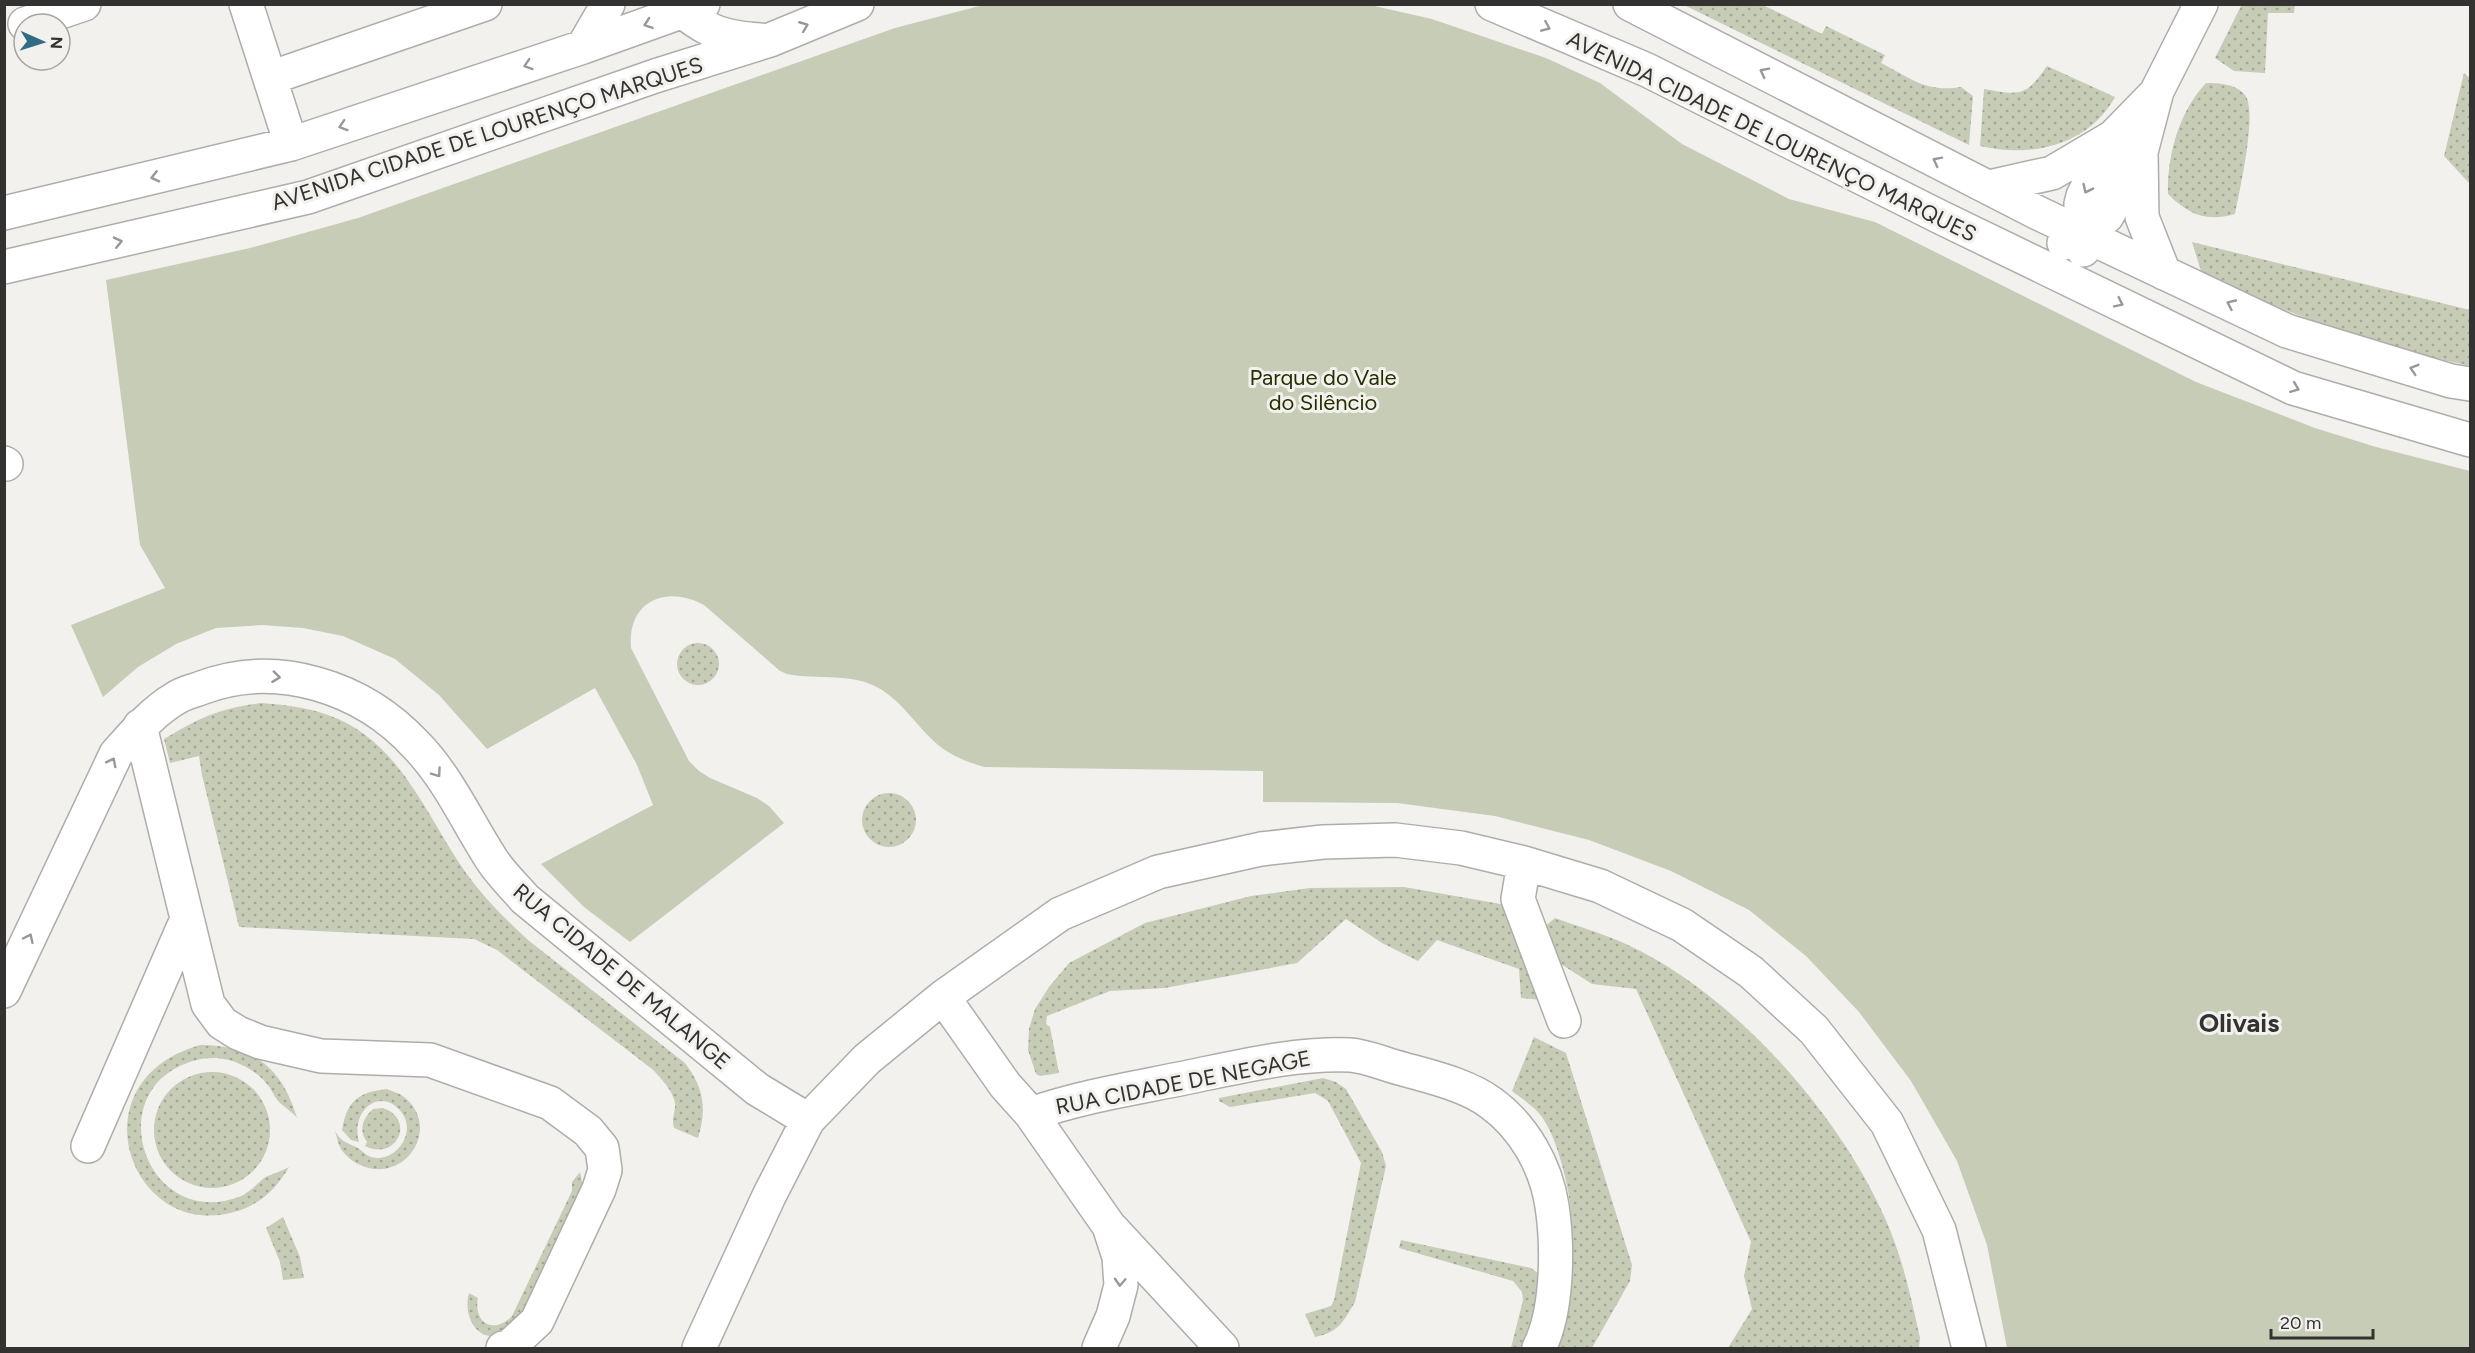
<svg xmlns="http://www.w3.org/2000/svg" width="2475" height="1353" font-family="Figtree,sans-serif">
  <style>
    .grass { fill: url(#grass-dots) }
    .green { fill: #c6ccb6 }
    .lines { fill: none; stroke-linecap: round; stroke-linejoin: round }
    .minor-casing { stroke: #afadaa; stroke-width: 36 }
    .minor { stroke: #fff; stroke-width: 33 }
    .oneway { stroke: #999898 }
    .labels { text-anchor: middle; stroke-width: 6; stroke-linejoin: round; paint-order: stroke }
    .street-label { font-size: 22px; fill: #333231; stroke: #f3f1ee }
    .park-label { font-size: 22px; fill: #262f00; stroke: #f3f1ee }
    .quarter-label { font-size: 26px; font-weight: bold; fill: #333231; stroke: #f3f1ee }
  </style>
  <defs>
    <pattern id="grass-dots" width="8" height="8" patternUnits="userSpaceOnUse" patternTransform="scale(1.5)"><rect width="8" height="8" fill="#c6ccb6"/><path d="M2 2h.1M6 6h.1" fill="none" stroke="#a1a695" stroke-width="1.8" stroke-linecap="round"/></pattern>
  </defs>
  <rect width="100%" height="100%" fill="#f3f1ee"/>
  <!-- grass -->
  <path class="grass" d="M 2242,4 L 2295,5 L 2294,13 L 2268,13 L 2265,73 L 2234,71 L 2215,58 Z
    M 1684,5 L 1763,5 L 1822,34 L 1826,26 L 1885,55 L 1881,63 C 1910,78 1927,93 1961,87 L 1973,96 L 1969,145 Z
    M 2047,66 L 2115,97 C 2088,146 2031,158 1980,146 L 1984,89 C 2020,95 2025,98 2047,66 Z
    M 2464,73 L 2470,78 L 2469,183 L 2444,156 Z
    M 2206,83 C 2219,83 2236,84 2245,95 C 2258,111 2239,193 2235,214 C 2206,222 2189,215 2168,194 C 2167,155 2179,112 2206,83 Z
    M 2192,242 L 2470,310 L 2470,366 C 2379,346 2284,315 2201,271 Z
    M677 664a21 21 0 1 1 42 0a21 21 0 1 1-42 0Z
    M 261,703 C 284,705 306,707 328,715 C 400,740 426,816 466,873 C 484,898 505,919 528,940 L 685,1063 C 704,1088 707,1109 698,1138 L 674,1128 C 671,1116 676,1112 675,1103 C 673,1091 660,1077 652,1069 L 497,950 L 474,939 L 239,927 L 202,775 L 199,756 L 170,763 L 164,739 C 199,718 219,708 261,703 Z
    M862 820a27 27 0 1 1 54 0a27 27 0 1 1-54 0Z
    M 1404,887 L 1506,905 L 1542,1000 L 1521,998 L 1519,969 L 1437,940 L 1418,961 L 1382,943 L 1346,919 L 1297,963 L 1165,988 L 1110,991 L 1047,1016 L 1046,1024 L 1050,1027 L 1059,1073 L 1040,1076 L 1036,1074 L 1028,1050 L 1029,1029 L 1035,1009 L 1049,987 L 1069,963 L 1145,923 L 1251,896 L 1310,888 Z
    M 1555,918 C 1579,927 1605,934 1628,945 C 1733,994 1837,1111 1884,1216 C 1902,1255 1911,1297 1920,1338 L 1919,1348 L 1728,1348 L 1752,1309 L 1744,1276 L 1751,1242 L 1636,989 L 1592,984 L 1550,957 L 1538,932 Z
    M 1534,1037 L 1566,1053 L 1632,1265 L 1630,1281 L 1592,1348 L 1557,1348 L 1561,1337 C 1570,1274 1580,1228 1562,1165 C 1557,1147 1550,1125 1537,1111 C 1530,1104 1520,1097 1512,1091 Z
    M 200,1045 C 253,1045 282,1067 297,1118 C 292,1112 286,1108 280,1103 C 276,1099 273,1093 270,1088 C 263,1078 253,1070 242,1065 C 227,1057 209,1056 193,1061 C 98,1089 145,1231 239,1197 C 249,1193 256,1185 264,1178 C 269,1175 282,1171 289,1167 C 276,1189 260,1205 234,1212 C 130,1241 73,1081 200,1045 Z
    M154 1130a58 58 0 1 1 116 0a58 58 0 1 1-116 0Z
    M 1323,1078 L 1336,1082 L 1346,1089 L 1382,1152 L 1386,1166 L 1355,1302 C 1343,1322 1339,1332 1315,1337 L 1305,1314 L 1331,1306 L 1334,1300 L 1361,1163 L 1328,1101 L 1315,1093 L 1230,1107 L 1219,1101 L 1219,1098 Z
    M 387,1089 C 393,1092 400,1093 404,1097 C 443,1128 404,1187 358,1164 C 352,1161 345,1155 341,1149 C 338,1144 337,1137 335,1131 C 341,1141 345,1142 356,1147 C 361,1149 365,1155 371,1157 C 395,1164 417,1133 402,1113 C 382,1086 350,1109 359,1142 L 351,1140 L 342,1130 C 347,1101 358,1092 387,1089 Z
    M 383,1108 C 416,1119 397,1162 365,1146 L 367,1142 C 358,1130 363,1118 373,1109 Z
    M 580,1172 L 583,1187 L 521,1320 C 515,1325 508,1333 502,1335 C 475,1343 463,1314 469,1293 L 478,1298 C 473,1323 494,1335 512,1316 L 572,1191 L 572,1182 Z
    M 283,1217 L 300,1257 L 304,1278 L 283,1280 L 280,1262 L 266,1228 Z
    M 1401,1240 L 1531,1268 L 1539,1274 L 1531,1348 L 1511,1348 L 1523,1300 L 1522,1292 L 1513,1281 L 1399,1248 Z"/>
  <!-- green -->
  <path class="green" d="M 1370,5 L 1432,19 L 1546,58 L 1600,83 L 1682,144 L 1789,199 L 1875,222 L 2196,382 L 2315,428 L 2376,447 L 2470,471 L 2470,1348 L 2007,1348 L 1987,1245 L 1957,1161 L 1911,1081 L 1859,1012 L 1806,956 L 1749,910 L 1671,871 L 1589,840 L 1495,816 L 1397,803 L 1263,802 L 1263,771 L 984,767 C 967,762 952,756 938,745 C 918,728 904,704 882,690 C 855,672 817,680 787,674 L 780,671 L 704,605 C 665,584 627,602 631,648 L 689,761 L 699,771 L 710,778 L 757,798 L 769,806 L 784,823 L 630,942 L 584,907 L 541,864 L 653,805 L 637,765 L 595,688 L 487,749 L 439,695 L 395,659 L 343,636 L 303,628 L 262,625 L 216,628 L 176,644 L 138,667 L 103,697 L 71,625 L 165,588 L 140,545 L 106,280 L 250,248 L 358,218 L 895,28 L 987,4 Z"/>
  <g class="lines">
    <!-- minor casing -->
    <g class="minor-casing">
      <path id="minor" d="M 246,4 L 291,144
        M 673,4 C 706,30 717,37 760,40
        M 1492,4 L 1647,70 L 1940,217 L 2293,388 L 2470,440
        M 1630,4 L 2038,213 L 2287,331 L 2451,381 L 2470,384
        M 25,24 L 84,4
        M 583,47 L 608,4
        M 270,78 L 485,4
        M 2141,153 L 2142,217 L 2164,273
        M 1989,187 L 2052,173 L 2113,137
        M 4,213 L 291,144 L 583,47 L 703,4
        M 2064,243 L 2082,234 L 2107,216 L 2141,152 L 2157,91 L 2201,4
        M 2083,250 L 2081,204 L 2083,196 L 2113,137 L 2156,93
        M 4,267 L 308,197 L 655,76 L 770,40 L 857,4
        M 4,463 L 6,464
        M 140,726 L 208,1004 L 222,1023 L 238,1033 L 260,1042 L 321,1056 L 430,1060 L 550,1103 L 588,1131 L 602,1148 L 605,1170 L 599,1189 L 537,1321 L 509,1347 L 503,1348
        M 1524,863 L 1518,899 L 1564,1021
        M 4,991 L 116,754 C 134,734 152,712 176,698 C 183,693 193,691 201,688 C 277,659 363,687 417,746 C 448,778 468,823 492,860 C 501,874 514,886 525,899 L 757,1089 L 808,1120
        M 943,997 L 1005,1085 L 1031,1114 L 1109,1226 L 1119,1257 L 1121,1285 L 1113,1316 L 1099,1348
        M 1031,1114 C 1082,1096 1136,1088 1189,1077 C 1243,1066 1296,1053 1350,1055 C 1367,1056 1386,1065 1403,1069 C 1431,1077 1467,1085 1491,1103 C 1524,1127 1546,1166 1552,1206 C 1558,1246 1558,1311 1539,1348
        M 88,1146 L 187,919
        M 1112,1229 L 1222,1348
        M 699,1348 L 769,1196 L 808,1120 L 867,1059 L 943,997 L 1060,914 L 1158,872 L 1261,849 L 1323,842 L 1395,840 L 1461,848 L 1524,863 L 1600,886 L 1682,925 L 1751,972 L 1814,1030 L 1887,1123 L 1939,1230 L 1969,1348"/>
    </g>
    <!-- minor -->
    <use href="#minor" class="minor"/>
  </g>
  <!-- one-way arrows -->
  <defs><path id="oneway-chevron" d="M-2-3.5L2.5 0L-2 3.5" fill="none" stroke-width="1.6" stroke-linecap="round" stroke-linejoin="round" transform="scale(1.5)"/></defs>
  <g class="oneway">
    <use href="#oneway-chevron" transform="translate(648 24) rotate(161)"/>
    <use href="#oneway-chevron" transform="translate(804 26) rotate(-22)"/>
    <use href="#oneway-chevron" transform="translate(1546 27) rotate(23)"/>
    <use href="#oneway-chevron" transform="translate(528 65) rotate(162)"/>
    <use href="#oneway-chevron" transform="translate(1764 72) rotate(-153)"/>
    <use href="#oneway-chevron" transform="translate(343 126) rotate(162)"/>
    <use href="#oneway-chevron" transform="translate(1937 161) rotate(-153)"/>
    <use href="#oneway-chevron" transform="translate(155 177) rotate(166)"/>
    <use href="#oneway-chevron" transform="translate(2087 189) rotate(116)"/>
    <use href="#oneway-chevron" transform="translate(118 242) rotate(-13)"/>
    <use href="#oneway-chevron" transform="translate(2119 303) rotate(26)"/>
    <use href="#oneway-chevron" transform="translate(2231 304) rotate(-155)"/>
    <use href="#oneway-chevron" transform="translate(2414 369) rotate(-163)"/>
    <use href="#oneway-chevron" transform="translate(2295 388) rotate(21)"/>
    <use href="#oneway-chevron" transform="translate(276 677) rotate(7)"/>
    <use href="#oneway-chevron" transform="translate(112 762) rotate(-63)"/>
    <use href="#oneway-chevron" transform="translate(437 773) rotate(55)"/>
    <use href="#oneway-chevron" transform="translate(29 938) rotate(-65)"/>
    <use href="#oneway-chevron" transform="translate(1120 1282) rotate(93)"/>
  </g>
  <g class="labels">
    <!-- street labels -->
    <g class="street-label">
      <text transform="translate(487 133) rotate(-18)" y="8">AVENIDA CIDADE DE LOURENÇO MARQUES</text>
      <text transform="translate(1772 136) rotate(26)" y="8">AVENIDA CIDADE DE LOURENÇO MARQUES</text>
      <text transform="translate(622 976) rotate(40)" y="8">RUA CIDADE DE MALANGE</text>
      <text transform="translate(1183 1082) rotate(-11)" y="8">RUA CIDADE DE NEGAGE</text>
    </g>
    <!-- park labels -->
    <g class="park-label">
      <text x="1323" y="385">Parque do Vale<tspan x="1323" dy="25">do Silêncio</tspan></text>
    </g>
    <!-- quarter labels -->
    <g class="quarter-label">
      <text x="2239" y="1032">Olivais</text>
    </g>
  </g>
  <!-- border -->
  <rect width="2475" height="1353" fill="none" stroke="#333231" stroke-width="12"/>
  <!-- north arrow -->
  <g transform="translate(42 42) rotate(93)"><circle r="28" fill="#f3f1ee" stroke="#a6a5a2" stroke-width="1.5"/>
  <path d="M0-4.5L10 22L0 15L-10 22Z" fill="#306c83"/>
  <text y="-9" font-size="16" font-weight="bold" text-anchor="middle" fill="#333231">N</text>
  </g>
  <!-- scale -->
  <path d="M2271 1329v9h102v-9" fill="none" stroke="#333231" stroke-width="3"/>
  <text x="2280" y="1329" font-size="18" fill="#333231" stroke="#f3f1ee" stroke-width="4.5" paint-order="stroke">20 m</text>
</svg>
